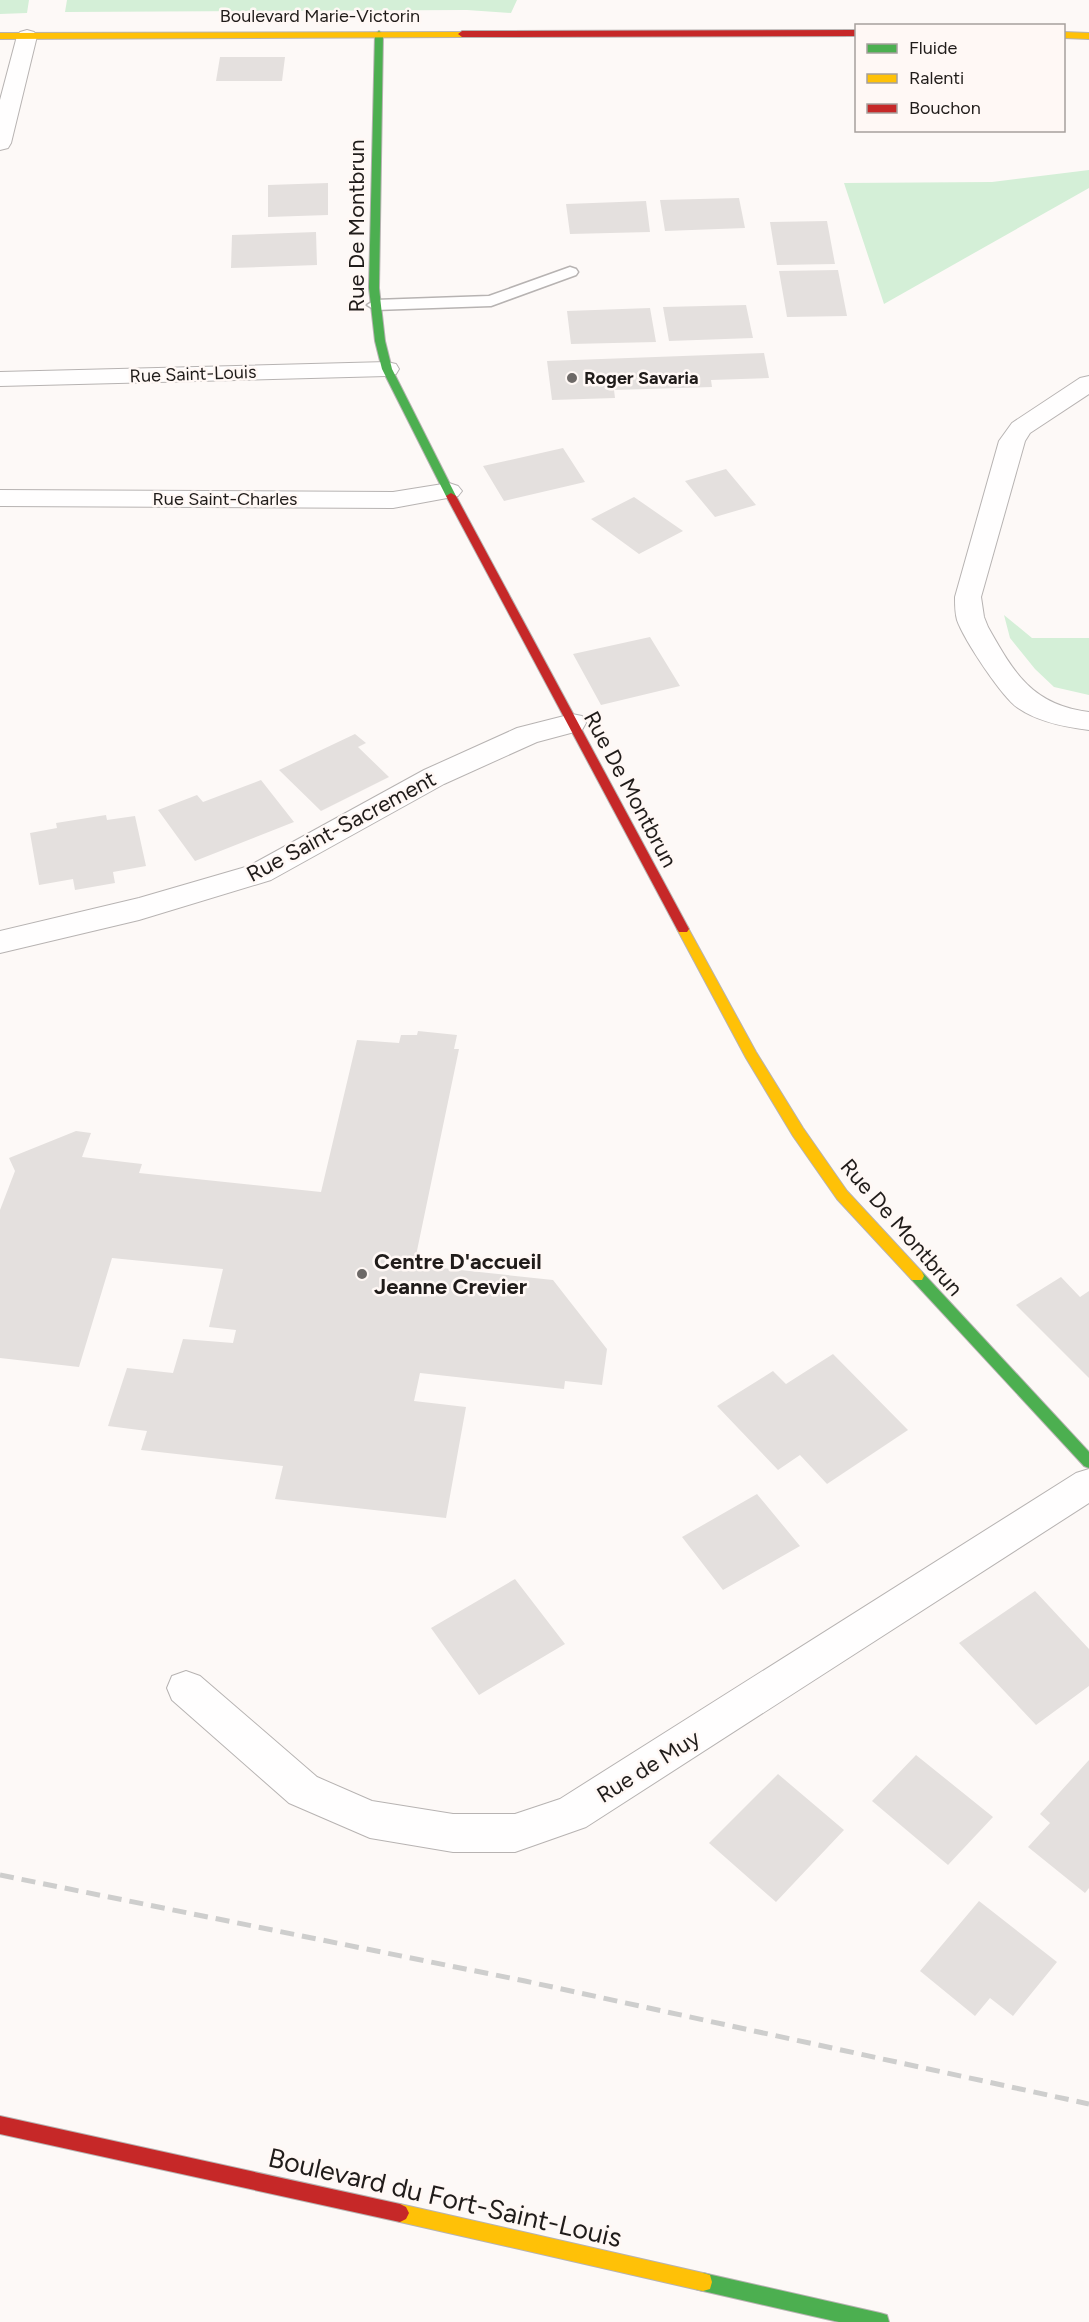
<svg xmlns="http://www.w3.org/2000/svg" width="1089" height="2322" font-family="Figtree,sans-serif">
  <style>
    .green { fill: #d4efd7 }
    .building { fill: #e4e0de }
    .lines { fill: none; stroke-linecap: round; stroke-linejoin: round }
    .lane-casing { stroke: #b7b3b2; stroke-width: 3 }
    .street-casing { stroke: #b7b3b2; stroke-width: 2 }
    .fast-casing { stroke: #b7b3b2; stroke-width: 2 }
    .slow-casing { stroke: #b7b3b2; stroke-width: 2 }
    .jam-casing { stroke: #b7b3b2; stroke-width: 2 }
    .lane { fill: #fffefe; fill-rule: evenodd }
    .street { fill: #fffefe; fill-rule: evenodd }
    .fast { fill: #4caf50; fill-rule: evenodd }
    .slow { fill: #ffc107; fill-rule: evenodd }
    .jam { fill: #c62828; fill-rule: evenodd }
    .rail { stroke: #cececd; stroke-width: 5; stroke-dasharray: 14 8; stroke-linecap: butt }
    .poi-dot { fill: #6d6967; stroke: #fff8f5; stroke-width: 2 }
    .labels { text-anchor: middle; stroke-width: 5; stroke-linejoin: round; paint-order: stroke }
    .far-street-label { font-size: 18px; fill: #201c1a; stroke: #fff8f5 }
    .far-poi-label { font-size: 18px; font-weight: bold; fill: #201c1a; stroke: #fff8f5; text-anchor: start }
    .street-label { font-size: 22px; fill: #201c1a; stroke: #fff8f5 }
    .poi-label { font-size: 22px; font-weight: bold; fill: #201c1a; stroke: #fff8f5; text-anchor: start }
    .near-street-label { font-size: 27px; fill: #201c1a; stroke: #fff8f5 }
  </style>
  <rect width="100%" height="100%" fill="#fdf9f7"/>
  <!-- green -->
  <path class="green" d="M 0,0 L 29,0 L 27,13 L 0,14 Z
    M 67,0 L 517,0 L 511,13 L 467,10 L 65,12 Z
    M 1089,170 L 1089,188 L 884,304 L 844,183 L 992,182 Z
    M 1004,615 L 1032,638 L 1089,638 L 1089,695 L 1054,687 L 1035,669 L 1010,638 Z"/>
  <!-- building -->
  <path class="building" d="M 220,57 L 285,57 L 282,81 L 216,81 Z
    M 328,183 L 328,215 L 268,217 L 268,185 Z
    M 739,198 L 745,228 L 665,231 L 660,200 Z
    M 646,201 L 650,232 L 570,234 L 566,204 Z
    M 827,221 L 835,264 L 777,265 L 770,222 Z
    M 316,232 L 317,265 L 231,268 L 232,235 Z
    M 838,270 L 847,316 L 787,317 L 779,271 Z
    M 746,305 L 753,338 L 669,341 L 663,307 Z
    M 650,308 L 656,342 L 571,344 L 567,311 Z
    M 764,353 L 769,378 L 711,380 L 712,387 L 614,390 L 615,398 L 552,400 L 547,361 Z
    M 563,448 L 585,482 L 504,501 L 483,466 Z
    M 726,469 L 756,505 L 715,517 L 685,481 Z
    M 634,497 L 683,531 L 639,554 L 591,519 Z
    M 650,637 L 680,686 L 601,705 L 573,654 Z
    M 355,734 L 366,743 L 358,747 L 389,777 L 321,811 L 279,770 Z
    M 261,780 L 294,822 L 195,861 L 158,810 L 197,795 L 203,802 Z
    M 106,815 L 107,820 L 135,816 L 146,866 L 113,872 L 115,883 L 75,890 L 73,879 L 39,885 L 30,833 L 57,828 L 56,823 Z
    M 418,1031 L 457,1035 L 454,1049 L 459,1049 L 414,1265 L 553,1280 L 607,1349 L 602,1385 L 565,1381 L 564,1389 L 420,1373 L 414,1401 L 466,1407 L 446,1518 L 275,1499 L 283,1466 L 141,1450 L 147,1431 L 108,1426 L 127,1368 L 173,1373 L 183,1339 L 233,1343 L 236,1330 L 209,1327 L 223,1269 L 112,1258 L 79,1367 L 0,1358 L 0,1210 L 15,1171 L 9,1158 L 76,1131 L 91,1133 L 82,1157 L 142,1164 L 139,1173 L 321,1192 L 357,1040 L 399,1043 L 401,1035 L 417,1035 Z
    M 1061,1277 L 1080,1297 L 1089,1291 L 1089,1378 L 1016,1305 Z
    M 833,1354 L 908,1430 L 827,1484 L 800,1455 L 778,1470 L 717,1406 L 773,1371 L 786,1384 Z
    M 757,1494 L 800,1546 L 723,1590 L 682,1537 Z
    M 515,1579 L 565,1644 L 479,1695 L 431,1628 Z
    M 1035,1591 L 1089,1649 L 1089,1686 L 1036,1725 L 959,1643 Z
    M 916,1755 L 993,1817 L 948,1865 L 872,1801 Z
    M 1089,1760 L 1089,1888 L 1085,1893 L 1028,1847 L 1050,1823 L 1040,1814 Z
    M 778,1774 L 844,1830 L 776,1902 L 709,1843 Z
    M 979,1901 L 1057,1962 L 1013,2016 L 990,1998 L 975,2016 L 920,1971 Z"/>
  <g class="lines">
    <!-- lane casing -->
    <g class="lane-casing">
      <path id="lane" d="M 570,267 L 576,269 L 578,272 L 576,275 L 491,306 L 375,310 L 367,305 L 375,300 L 489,296 Z"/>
    </g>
    <!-- street casing -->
    <g class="street-casing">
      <path id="street" d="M 27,30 L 34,32 L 37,36 L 11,143 L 8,148 L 0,150 L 0,100 L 17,36 L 20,32 Z
        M 387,362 L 396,364 L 399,369 L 396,374 L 387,376 L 0,386 L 0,372 Z
        M 1089,376 L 1089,394 L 1030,433 L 1025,441 L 981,597 L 984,617 L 988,627 C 1014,673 1032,705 1089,712 L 1089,730 C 1065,727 1038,722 1018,708 C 1002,697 964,640 957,620 C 955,613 955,605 955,597 L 999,441 L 1012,423 L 1080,378 Z
        M 449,483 L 458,486 L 462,491 L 458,496 L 393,508 L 0,506 L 0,490 L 393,492 Z
        M 572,714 L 582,716 L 586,723 L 582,730 L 537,742 L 444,784 L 271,880 L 139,920 L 0,953 L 0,931 L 139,898 L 249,866 L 424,770 L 517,728 Z
        M 1089,1469 L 1089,1503 L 586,1827 L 515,1852 L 453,1852 L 370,1838 L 289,1803 L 172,1700 L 167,1688 L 172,1676 L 186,1671 L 200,1676 L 317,1777 L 372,1801 L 453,1814 L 515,1814 L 560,1799 L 1076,1473 Z"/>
    </g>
    <!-- fast casing -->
    <g class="fast-casing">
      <path id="fast" d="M 379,31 L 383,34 L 379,288 L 385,341 L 392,369 L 456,496 L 451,499 L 446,496 L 382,369 L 375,341 L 369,288 L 375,34 Z
        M 917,1270 L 922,1272 L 1089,1452 L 1089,1468 L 1084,1466 L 912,1280 L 910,1276 L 912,1272 Z
        M 703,2273 L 880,2313 L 887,2315 L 889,2322 L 839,2322 L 703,2291 L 696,2289 L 694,2282 L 696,2275 Z"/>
    </g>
    <!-- slow casing -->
    <g class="slow-casing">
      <path id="slow" d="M 465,32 L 466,34 L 462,37 L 0,39 L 0,33 Z
        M 1064,32 L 1089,33 L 1089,39 L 1064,38 Z
        M 683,925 L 687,926 L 756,1052 L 803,1128 L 847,1191 L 922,1272 L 924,1276 L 922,1280 L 912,1280 L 837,1199 L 793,1136 L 746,1058 L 677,929 Z
        M 400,2204 L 703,2273 L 710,2275 L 712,2282 L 710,2289 L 703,2291 L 400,2222 L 394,2219 L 391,2213 L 394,2207 Z"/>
    </g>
    <!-- jam casing -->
    <g class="jam-casing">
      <path id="jam" d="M 856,30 L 856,36 L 462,37 L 458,34 L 462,31 Z
        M 451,493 L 456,496 L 689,929 L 687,932 L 679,932 L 677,929 L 446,496 Z
        M 0,2116 L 400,2204 L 406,2207 L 409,2213 L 406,2219 L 400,2222 L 0,2134 Z"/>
    </g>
    <!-- lane -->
    <use href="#lane" class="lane"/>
    <!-- street -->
    <use href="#street" class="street"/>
    <!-- fast -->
    <use href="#fast" class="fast"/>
    <!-- slow -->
    <use href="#slow" class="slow"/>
    <!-- jam -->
    <use href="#jam" class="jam"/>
    <!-- rail -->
    <path class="rail" d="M 0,1875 L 525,1981 L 1089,2104"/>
  </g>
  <!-- markers -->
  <g class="poi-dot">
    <circle cx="572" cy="378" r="6"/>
    <circle cx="362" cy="1274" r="6"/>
  </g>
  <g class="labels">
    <!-- far-street labels -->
    <g class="far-street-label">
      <text x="320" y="22">Boulevard Marie-Victorin</text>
      <text transform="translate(193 374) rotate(-2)" y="6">Rue Saint-Louis</text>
      <text x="225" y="505">Rue Saint-Charles</text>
    </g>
    <!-- far-poi labels -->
    <g class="far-poi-label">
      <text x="584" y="384">Roger Savaria</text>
    </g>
    <!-- street labels -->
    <g class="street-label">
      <text transform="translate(356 226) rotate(-90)" y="8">Rue De Montbrun</text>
      <text transform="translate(631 789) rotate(62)" y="8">Rue De Montbrun</text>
      <text transform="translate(341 826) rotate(-28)" y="8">Rue Saint-Sacrement</text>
      <text transform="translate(902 1227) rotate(49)" y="8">Rue De Montbrun</text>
      <text transform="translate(648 1766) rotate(-32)" y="8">Rue de Muy</text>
    </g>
    <!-- poi labels -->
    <g class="poi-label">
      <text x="374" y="1269">Centre D'accueil<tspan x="374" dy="25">Jeanne Crevier</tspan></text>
    </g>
    <!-- near-street labels -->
    <g class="near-street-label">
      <text transform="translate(445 2198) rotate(13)" y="9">Boulevard du Fort-Saint-Louis</text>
    </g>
  </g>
  <!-- legend -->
  <rect x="855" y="24" width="210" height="108" fill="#fff8f5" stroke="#a6a09d" stroke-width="1.5"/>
  <rect x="867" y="44" width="30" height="9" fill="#4caf50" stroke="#a6a09d" stroke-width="1.5"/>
  <text x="909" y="54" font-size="18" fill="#201c1a">Fluide</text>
  <rect x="867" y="74" width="30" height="9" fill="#ffc107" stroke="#a6a09d" stroke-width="1.5"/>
  <text x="909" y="84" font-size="18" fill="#201c1a">Ralenti</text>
  <rect x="867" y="104" width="30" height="9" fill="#c62828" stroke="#a6a09d" stroke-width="1.5"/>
  <text x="909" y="114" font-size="18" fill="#201c1a">Bouchon</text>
</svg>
